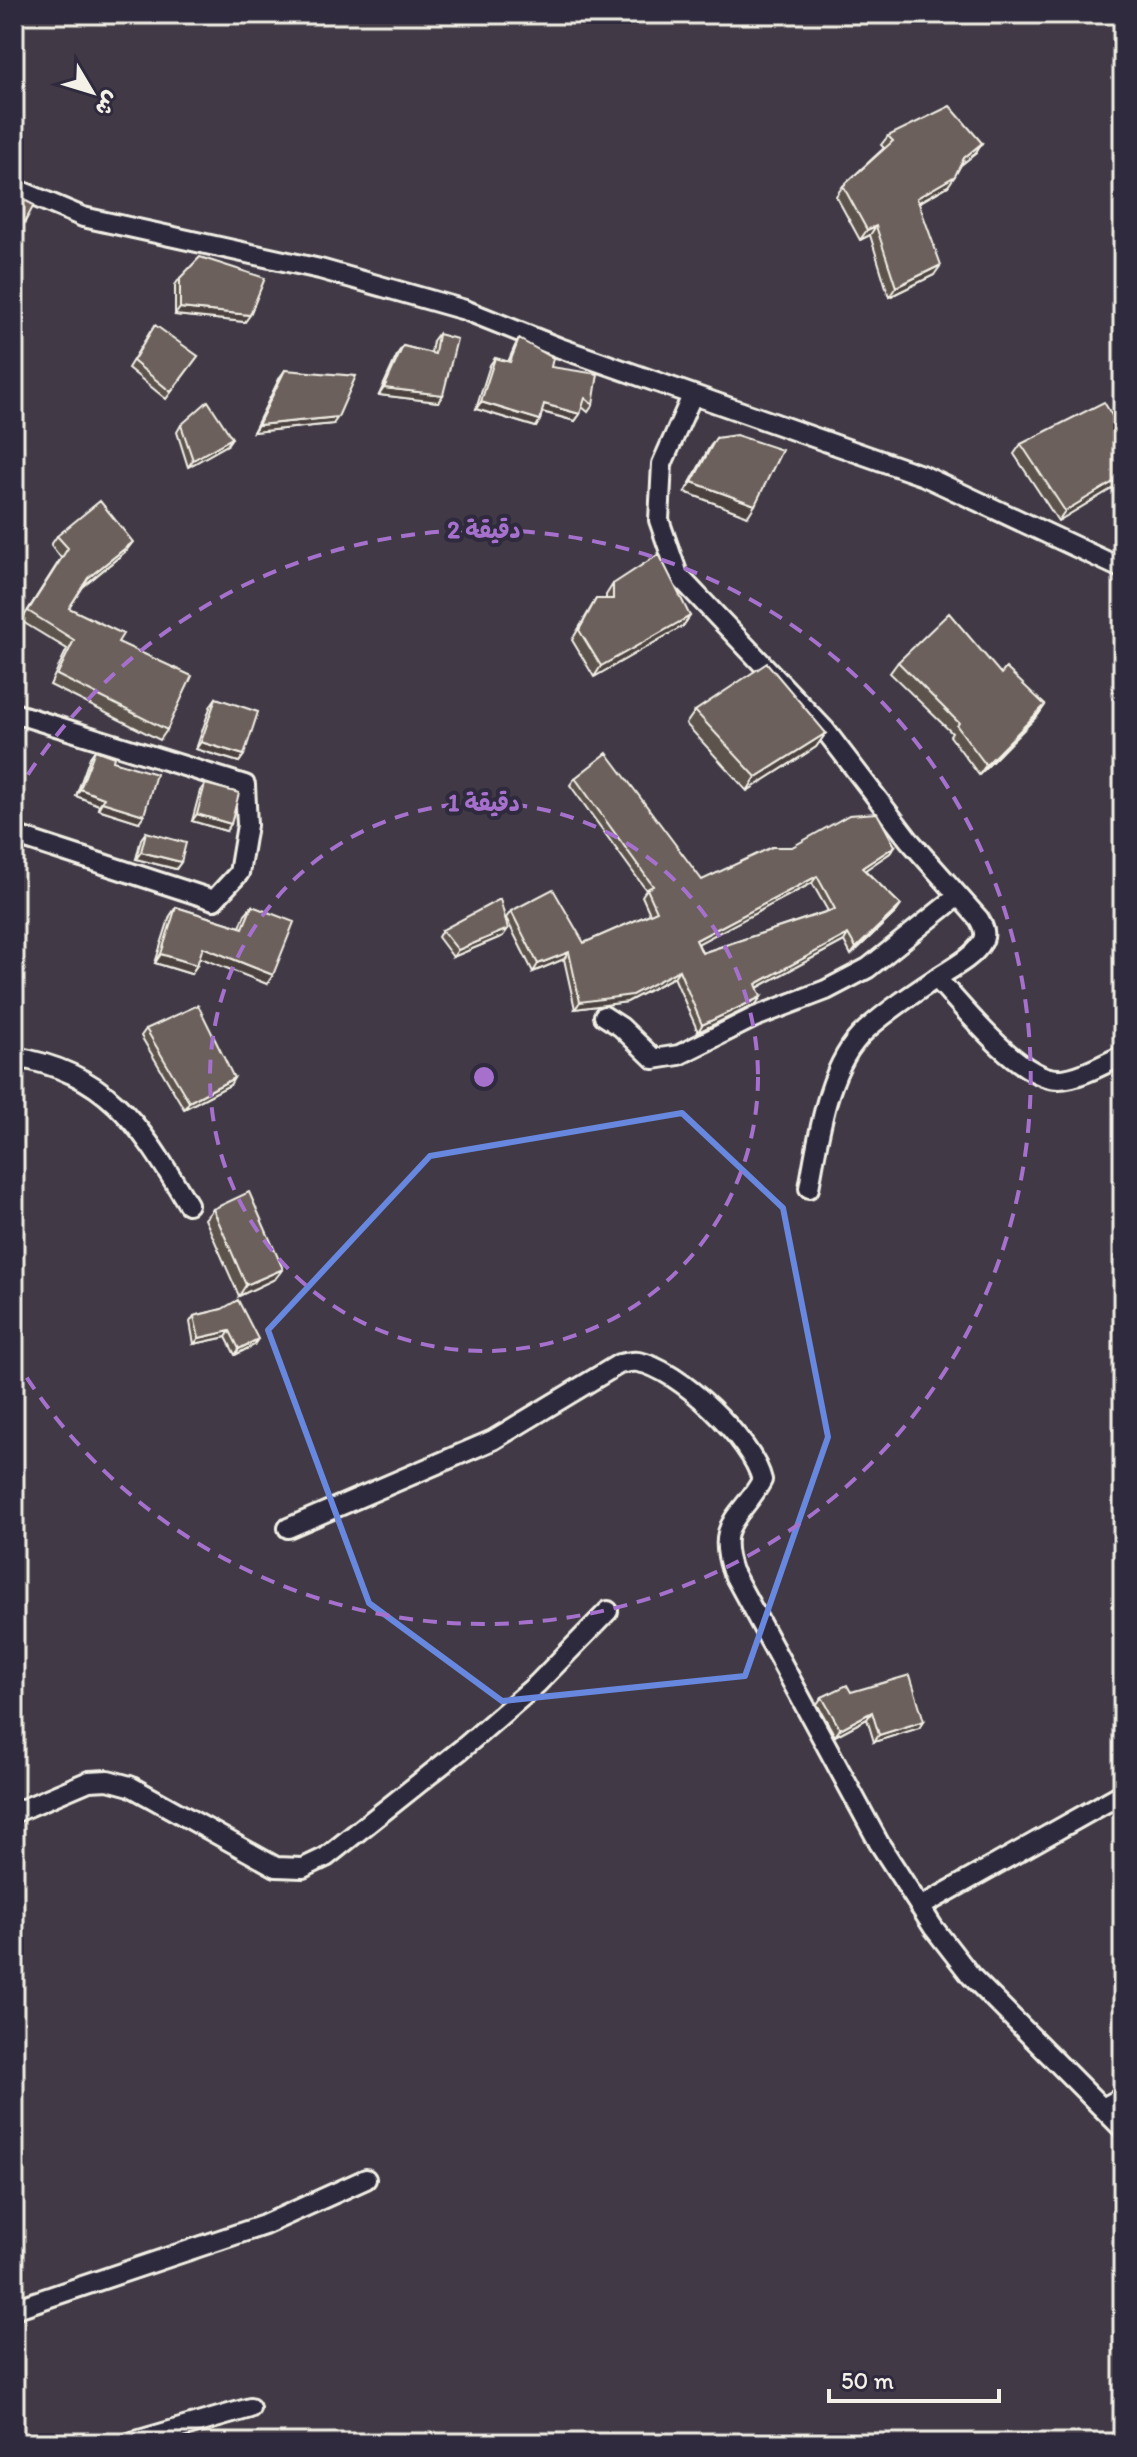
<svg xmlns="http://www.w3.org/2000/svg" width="1137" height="2457" font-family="Itim,'Playpen Sans Arabic',sans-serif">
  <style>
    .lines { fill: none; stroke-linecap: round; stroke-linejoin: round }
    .minor-casing { stroke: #f4f1e8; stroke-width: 24 }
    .minor { stroke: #2f2a3d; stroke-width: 18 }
    .wall { fill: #5d534e; stroke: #f4f1e8; stroke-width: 2; fill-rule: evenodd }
    .shaded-wall { fill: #4c4340; stroke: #f4f1e8; stroke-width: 2 }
    .building { fill: #6c605b; stroke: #f4f1e8; stroke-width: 2; fill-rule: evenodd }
    .marked { fill: none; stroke: #6887de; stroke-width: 6; stroke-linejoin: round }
    .ring { fill: none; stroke: #a571cd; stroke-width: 4; stroke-dasharray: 14 10 }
    .centre { fill: #a571cd; stroke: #2f2a3d; stroke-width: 4 }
    .ring-label { font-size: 24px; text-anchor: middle; font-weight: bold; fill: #a571cd; stroke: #2f2a3d; stroke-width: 8; stroke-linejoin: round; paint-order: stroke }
  </style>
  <rect width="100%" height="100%" fill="#413a46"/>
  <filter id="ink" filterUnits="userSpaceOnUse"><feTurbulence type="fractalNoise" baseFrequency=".0125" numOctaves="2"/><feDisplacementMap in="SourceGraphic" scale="16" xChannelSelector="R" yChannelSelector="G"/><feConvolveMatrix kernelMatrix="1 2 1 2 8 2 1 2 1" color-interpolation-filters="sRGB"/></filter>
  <g filter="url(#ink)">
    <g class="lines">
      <!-- minor casing -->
      <g class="minor-casing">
        <path id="minor" d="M 14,188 L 83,217 L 320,269 L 465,310 L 560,348 L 924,476 L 1123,569
          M 692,396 L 662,464 L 659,520 L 678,575 L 825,730 L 909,840 L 979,919 C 983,926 987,934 982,942 C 973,958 950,969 935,979 C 911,995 887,1011 866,1030 C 827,1064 818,1140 809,1188
          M 14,713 L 245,785 L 247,825 L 239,873 L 214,900 L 14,835
          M 936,978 C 963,1006 1019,1080 1059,1079 C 1078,1079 1106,1063 1123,1055
          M 604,1016 L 621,1027 L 654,1059 L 679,1055 L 755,1017 L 826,990 L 868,968 L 958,896
          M 14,1057 C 110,1072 141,1128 188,1204
          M 288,1528 L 493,1440 L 619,1364 C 625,1363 632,1361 638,1362 C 678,1368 753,1441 762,1480 C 742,1518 715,1521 732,1571 L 879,1843 L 933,1927 L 971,1976 L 1123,2129
          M 14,1813 L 89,1781 L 108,1780 L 130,1786 L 276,1867 L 303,1868 L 326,1857 L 463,1748 L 537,1684 L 608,1611
          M 920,1907 L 1123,1793
          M 1103,2108 L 1123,2097
          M 14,2309 L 264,2225 L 366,2179
          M 129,2443 L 250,2408"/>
      </g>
      <!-- minor -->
      <use href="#minor" class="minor"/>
    </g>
    <!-- wall -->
    <path class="wall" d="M 888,136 L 982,143 L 976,153 L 961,165 L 948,186 L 919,203 L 934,275 L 889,297 L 870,235 L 860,240 L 836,196 L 843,186 L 884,148 L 881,145 Z
      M 14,195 L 25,222 L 20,229 L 14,226 Z
      M 180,278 L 245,322 L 175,315 L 175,285 Z
      M 150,332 L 198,356 L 166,399 L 128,368 Z
      M 438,334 L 443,395 L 438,402 L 379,395 L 398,353 L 403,346 L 431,353 L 433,341 Z
      M 519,339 L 593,405 L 588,412 L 582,407 L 580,414 L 575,421 L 542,412 L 540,420 L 536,427 L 476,409 L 490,365 L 495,358 L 508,362 L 515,346 Z
      M 285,370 L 333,424 L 253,432 L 280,377 Z
      M 181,425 L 227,445 L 188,467 L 177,432 Z
      M 1123,434 L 1123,482 L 1058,521 L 1014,454 L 1021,444 Z
      M 716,438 L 748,516 L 685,492 L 709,448 Z
      M 57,536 L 126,551 L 83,587 L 69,608 L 118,642 L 167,730 L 160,740 L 50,685 L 67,649 L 21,621 L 61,558 L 51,545 Z
      M 613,584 L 690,616 L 683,626 L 594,677 L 572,640 L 596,599 L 606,599 L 606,595 Z
      M 898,662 L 1001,674 L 1045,705 L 1038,715 L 979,775 L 950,736 L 952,733 L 890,673 Z
      M 216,698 L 244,755 L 239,762 L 196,749 L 211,705 Z
      M 695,711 L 826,733 L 816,747 L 747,791 L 686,724 Z
      M 95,750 L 113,761 L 139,822 L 98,809 L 99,805 L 76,796 L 90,757 Z
      M 575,778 L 702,880 L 895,846 L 890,853 L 865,870 L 901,905 L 896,912 L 851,955 L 844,941 L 757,988 L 756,1004 L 698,1032 L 674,977 L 627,1002 L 575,1009 L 564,959 L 533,972 L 506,918 L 511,911 L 584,943 L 650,914 L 642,896 L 646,890 L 570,785 ZM 812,883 L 828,911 L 702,953 L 698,943 Z
      M 205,784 L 226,831 L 192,821 L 200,791 Z
      M 146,832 L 181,862 L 176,869 L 136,859 L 141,839 Z
      M 252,906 L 267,984 L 199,957 L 197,965 L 191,974 L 155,963 L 170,916 L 176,907 L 240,927 L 245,914 Z
      M 442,930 L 503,936 L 453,957 L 438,937 Z
      M 146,1029 L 230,1085 L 184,1109 L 141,1036 Z
      M 213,1209 L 275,1279 L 239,1296 L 205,1219 Z
      M 222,1309 L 254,1345 L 235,1355 L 226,1337 L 194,1344 L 190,1322 L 194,1316 Z
      M 851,1692 L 919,1728 L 874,1742 L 867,1719 L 835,1736 L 817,1704 L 822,1697 Z
      M 1123,2266 L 1123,2290 L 1115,2275 L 1120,2268 Z"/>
    <!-- shaded-wall -->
    <path class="shaded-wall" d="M 982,143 L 976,153 L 957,168 L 964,158 Z
      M 955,176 L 948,186 L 910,207 L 917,198 Z
      M 876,226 L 870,235 L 860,240 L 867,230 Z
      M 941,265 L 934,275 L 889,297 L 896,287 Z
      M 180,308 L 250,315 L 245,322 L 175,315 Z
      M 384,388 L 443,395 L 438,402 L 379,395 Z
      M 481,402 L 540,420 L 536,427 L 476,409 Z
      M 544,404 L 580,414 L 575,421 L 539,411 Z
      M 338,417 L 333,424 L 253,432 L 258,425 Z
      M 232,438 L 227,445 L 188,467 L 193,460 Z
      M 1123,476 L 1123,482 L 1058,521 L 1065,511 Z
      M 692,482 L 755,505 L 748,516 L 685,492 Z
      M 133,542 L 126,551 L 81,588 L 88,578 Z
      M 690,616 L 683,626 L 594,677 L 601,666 Z
      M 1045,705 L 1038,715 L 979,775 L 986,765 Z
      M 826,733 L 816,747 L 747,791 L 756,777 Z
      M 201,742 L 244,755 L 239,762 L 196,749 Z
      M 80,789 L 104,798 L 99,805 L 76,796 Z
      M 102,802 L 144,815 L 139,822 L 98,809 Z
      M 197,814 L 231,824 L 226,831 L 192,821 Z
      M 895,846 L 890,853 L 858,875 L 862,868 Z
      M 141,852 L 181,862 L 176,869 L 136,859 Z
      M 817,876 L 812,883 L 692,947 L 696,940 Z
      M 901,905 L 896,912 L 851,955 L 856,948 Z
      M 508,929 L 503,936 L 453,957 L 458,950 Z
      M 848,934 L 844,941 L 751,991 L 756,984 Z
      M 203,947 L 273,975 L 267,984 L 196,956 Z
      M 569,952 L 564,959 L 533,972 L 538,964 Z
      M 161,954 L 197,965 L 191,974 L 155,963 Z
      M 679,970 L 674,977 L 627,1002 L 575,1009 L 580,1002 Z
      M 761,997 L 756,1004 L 698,1032 L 702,1025 Z
      M 234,1078 L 230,1085 L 184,1109 L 189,1102 Z
      M 283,1269 L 275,1279 L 239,1296 L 246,1285 Z
      M 230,1331 L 226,1337 L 194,1344 L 199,1338 Z
      M 258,1339 L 254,1345 L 235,1355 L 239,1349 Z
      M 872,1712 L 867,1719 L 835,1736 L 840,1729 Z
      M 924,1721 L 919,1728 L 874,1742 L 879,1735 Z"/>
    <!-- building -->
    <path class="building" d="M 950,106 L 982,143 L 964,158 L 955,176 L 917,198 L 941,265 L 896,287 L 876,226 L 867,230 L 843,186 L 893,141 L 888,136 Z
      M 14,195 L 34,205 L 25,222 L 14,217 Z
      M 200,257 L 265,278 L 250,315 L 180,308 L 180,278 Z
      M 155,325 L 198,356 L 171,392 L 133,361 Z
      M 438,334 L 457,339 L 443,395 L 384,388 L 403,346 L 435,354 Z
      M 519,339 L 553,358 L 551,367 L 598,374 L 593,405 L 585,398 L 580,414 L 544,404 L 540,420 L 481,402 L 495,358 L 510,362 Z
      M 285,370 L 356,376 L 338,417 L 258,425 Z
      M 208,401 L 232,438 L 193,460 L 181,425 Z
      M 1104,402 L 1123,434 L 1123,476 L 1065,511 L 1021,444 Z
      M 736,435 L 782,450 L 755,505 L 692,482 L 716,438 Z
      M 100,501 L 133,542 L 88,578 L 69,608 L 123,634 L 118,642 L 192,676 L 167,730 L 57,675 L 74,640 L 28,611 L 68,548 L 57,536 Z
      M 659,554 L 690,616 L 601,666 L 579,630 L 596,599 L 613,599 L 613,584 Z
      M 949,613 L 1001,674 L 1006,668 L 1045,705 L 986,765 L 957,726 L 959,723 L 898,662 Z
      M 767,663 L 826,733 L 756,777 L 695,711 Z
      M 216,698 L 258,712 L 244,755 L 201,742 Z
      M 95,750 L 114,757 L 113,761 L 156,774 L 144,815 L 102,802 L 104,798 L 80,789 Z
      M 607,753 L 702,880 L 772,847 L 792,847 L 849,815 L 877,813 L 895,846 L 862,868 L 901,905 L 856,948 L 848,934 L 756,984 L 761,997 L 702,1025 L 679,970 L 632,995 L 580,1002 L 569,952 L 538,964 L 511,911 L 553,889 L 584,943 L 657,911 L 647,889 L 653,886 L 575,778 ZM 817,876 L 835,909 L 702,953 L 696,940 Z
      M 205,784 L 239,793 L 231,824 L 197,814 Z
      M 146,832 L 186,843 L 181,862 L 141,852 Z
      M 500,899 L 508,929 L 458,950 L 442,930 Z
      M 252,906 L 294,922 L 273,975 L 203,947 L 197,965 L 161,954 L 176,907 L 243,928 Z
      M 198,1005 L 234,1078 L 189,1102 L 146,1029 Z
      M 249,1192 L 283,1269 L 246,1285 L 213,1209 Z
      M 238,1300 L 258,1339 L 239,1349 L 230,1331 L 199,1338 L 194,1316 L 222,1309 Z
      M 910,1675 L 924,1721 L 879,1735 L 872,1712 L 840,1729 L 822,1697 L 847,1685 L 851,1692 Z"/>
  </g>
  <!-- marked area -->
  <path class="marked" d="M 682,1113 L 783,1208 L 828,1437 L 745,1676 L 502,1701 L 369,1603 L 268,1330 L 430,1156 Z"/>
  <!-- distance rings -->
  <g class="ring">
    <circle cx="484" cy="1077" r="274"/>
    <path d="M15 795A547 547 0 1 1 15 1359"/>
  </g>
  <circle cx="484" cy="1077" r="12" class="centre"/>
  <g class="ring-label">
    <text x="484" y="538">2 دقيقة</text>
    <text x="484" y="811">1 دقيقة</text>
  </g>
  <!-- margin -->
  <rect width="1137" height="2457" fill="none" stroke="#2f2a3d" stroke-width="48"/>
  <rect x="24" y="24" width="1089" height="2409" fill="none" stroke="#f4f1e8" stroke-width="3" filter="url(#ink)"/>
  <!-- north arrow -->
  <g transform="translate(92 92) rotate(128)" stroke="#2f2a3d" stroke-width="6" paint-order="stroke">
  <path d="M0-6L14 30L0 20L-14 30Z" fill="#f4f1e8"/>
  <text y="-12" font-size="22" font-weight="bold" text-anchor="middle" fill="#f4f1e8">ش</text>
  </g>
  <!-- scale -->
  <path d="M829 2389v12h170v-12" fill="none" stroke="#f4f1e8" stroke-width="4"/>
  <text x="841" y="2389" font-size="24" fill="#f4f1e8" stroke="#2f2a3d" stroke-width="6" paint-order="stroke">50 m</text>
</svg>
